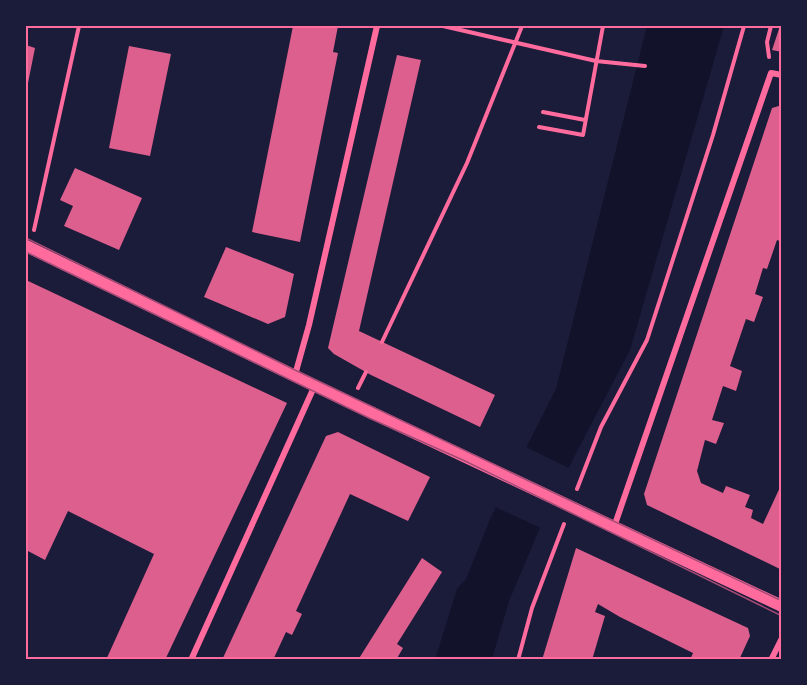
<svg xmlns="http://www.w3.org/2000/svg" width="807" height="685" font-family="Quicksand,sans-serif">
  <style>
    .water { fill: #12122b }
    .pier { fill: #1b1b3a }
    .building { fill: #dd5f8e }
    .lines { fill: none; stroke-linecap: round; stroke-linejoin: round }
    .path { stroke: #ff6b9d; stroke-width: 4 }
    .minor { stroke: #ff6b9d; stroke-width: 6 }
    .secondary { stroke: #ff6b9d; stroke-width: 12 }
    .tram { stroke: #a44b75; stroke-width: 1.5 }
    .neatline { fill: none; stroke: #ff6b9d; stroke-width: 2 }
  </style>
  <rect width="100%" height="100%" fill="#1b1b3a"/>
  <!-- water -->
  <path class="water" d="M 647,26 L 724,26 L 630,350 L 575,455 L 542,523 L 509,601 L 492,659 L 435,660 L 457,589 L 466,579 L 491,517 L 556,389 Z"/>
  <!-- pier -->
  <path class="pier" d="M 524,446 L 571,469 L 543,529 L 493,506 Z"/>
  <!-- building -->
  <path class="building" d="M 293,26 L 338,26 L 333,52 L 338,53 L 300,242 L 252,232 Z
    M 780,26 L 782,26 L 782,52 L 772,50 Z
    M 26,45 L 35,48 L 28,83 L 26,82 Z
    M 129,46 L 171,54 L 150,156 L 109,148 Z
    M 397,55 L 421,60 L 359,331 L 495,395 L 480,427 L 371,375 L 334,354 L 328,348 Z
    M 782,105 L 782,242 L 777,240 L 767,269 L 763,268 L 755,294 L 763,297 L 754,322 L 746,319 L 730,366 L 742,371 L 736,391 L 723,386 L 712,420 L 724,423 L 716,444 L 705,440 L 697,471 L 701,483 L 723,493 L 726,486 L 750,495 L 745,507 L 753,510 L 751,518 L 763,524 L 782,483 L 782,570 L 647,505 L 644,494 L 772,108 Z
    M 75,168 L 142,198 L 119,250 L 64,226 L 73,206 L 60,200 Z
    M 226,247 L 294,274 L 285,317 L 268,324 L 204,297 Z
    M 26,280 L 287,403 L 165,660 L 106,660 L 154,554 L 68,511 L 45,560 L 28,551 L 26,556 Z
    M 338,432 L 430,477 L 408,521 L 350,494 L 296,611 L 302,614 L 292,635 L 286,632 L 273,660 L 222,660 L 326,436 Z
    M 576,548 L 748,628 L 750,636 L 739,660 L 690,660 L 693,653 L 620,617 L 598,604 L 595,612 L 605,616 L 592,660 L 542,660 Z
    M 422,558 L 442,572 L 397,644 L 403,648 L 396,660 L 358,660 Z"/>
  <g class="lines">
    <!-- path -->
    <path class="path" d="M 443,26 L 596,61 L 645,66
      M 769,57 L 767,42 L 771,26
      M 543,112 L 585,120
      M 539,127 L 583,135 L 603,26
      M 34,230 L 79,26
      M 382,342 L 467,163 L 522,26
      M 358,388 L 366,372
      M 577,489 L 601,427 L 647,340 L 713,135 L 744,26
      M 518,660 L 532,608 L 564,524"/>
    <!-- minor -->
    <path class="minor" d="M 295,375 L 309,325 L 377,26
      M 614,527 L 771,73 L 782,75
      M 191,660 L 315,385
      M 771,660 L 782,638"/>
    <!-- secondary -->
    <path class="secondary" d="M 26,246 L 351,403 L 782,606"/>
    <!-- tram -->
    <path class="tram" d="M 26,238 L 297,371 L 782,601
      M 26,252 L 369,418 L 465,461 L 782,616"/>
  </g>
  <!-- border -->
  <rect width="807" height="685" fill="none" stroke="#1b1b3a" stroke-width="54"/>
  <rect x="27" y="27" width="753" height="631" class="neatline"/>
</svg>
